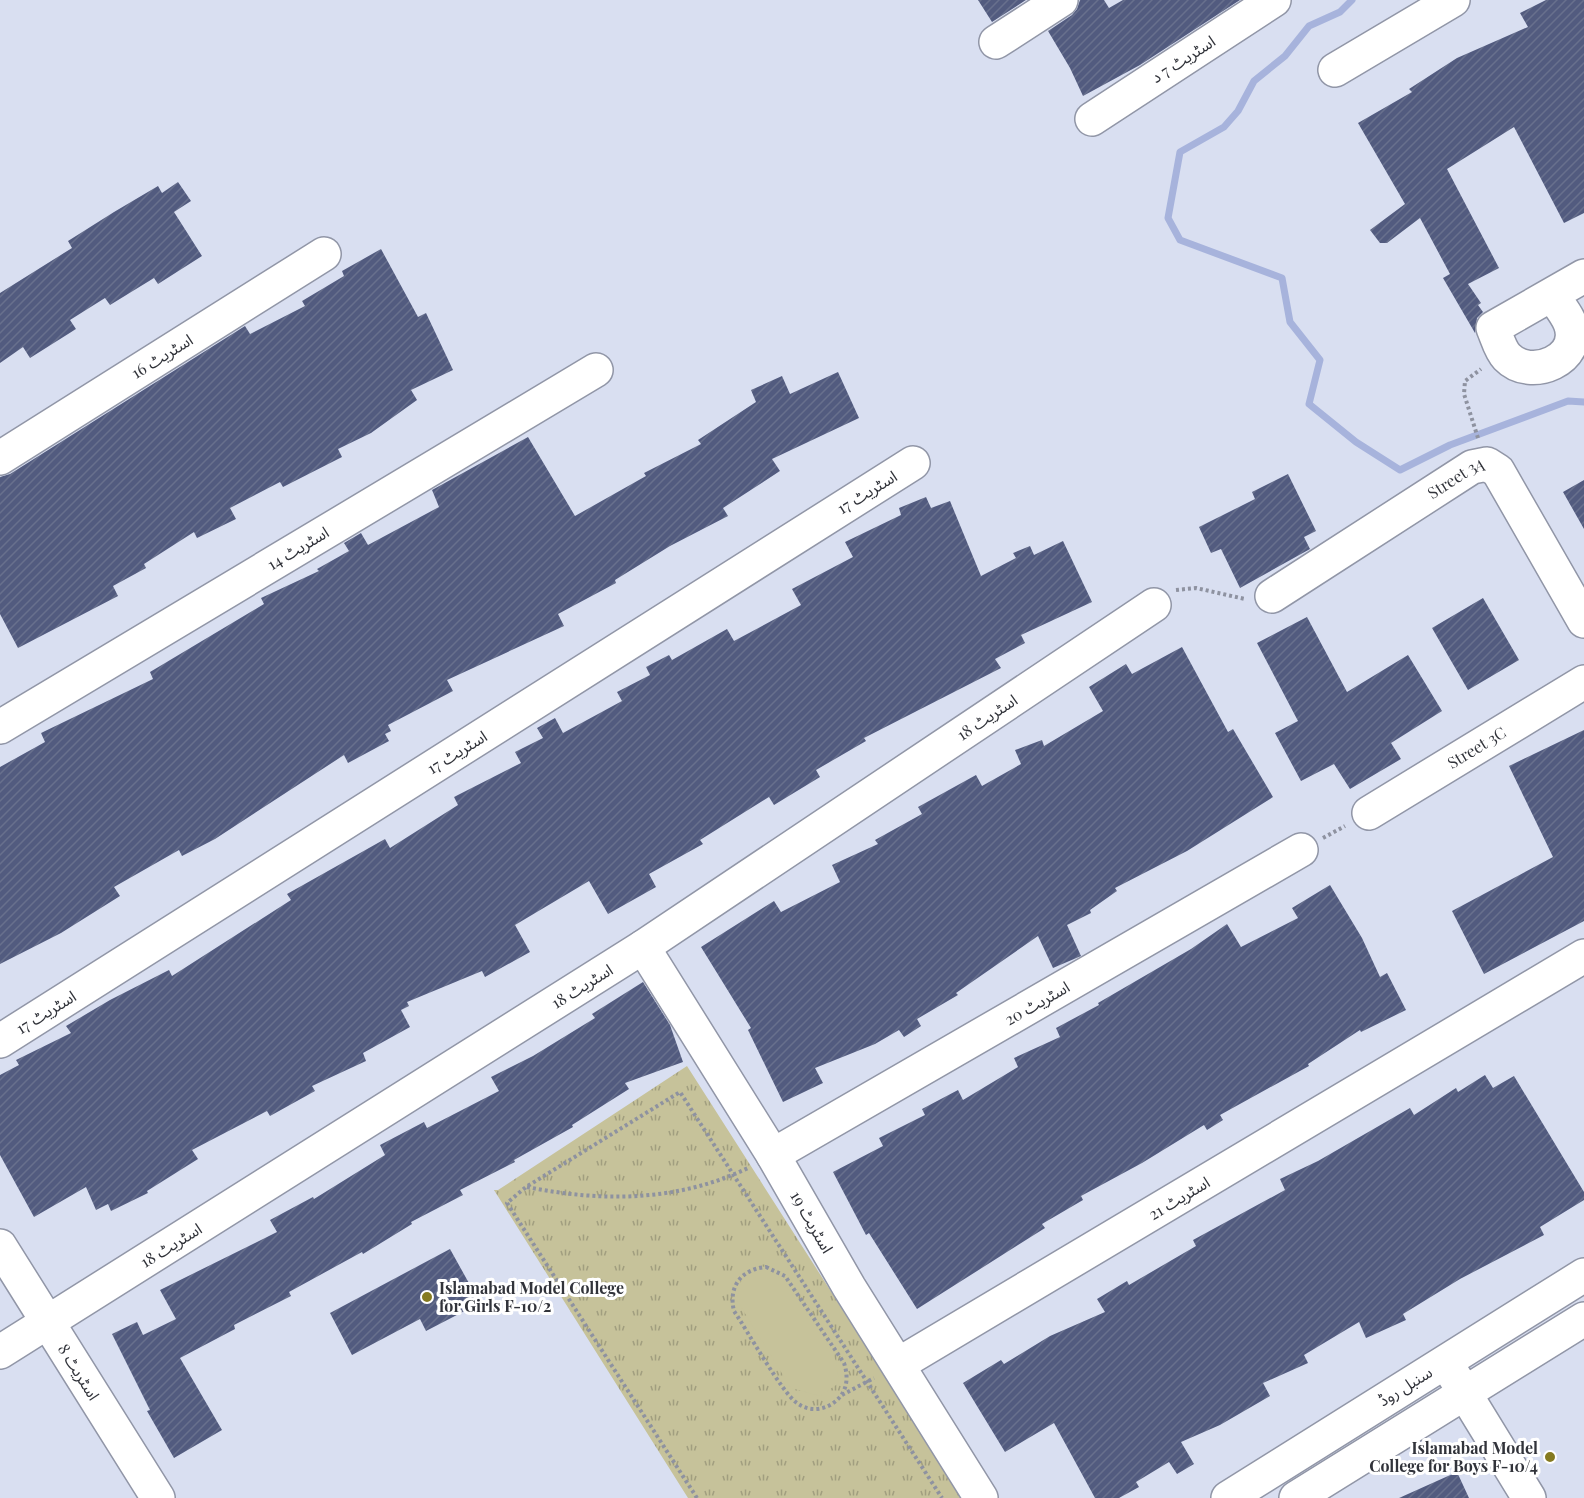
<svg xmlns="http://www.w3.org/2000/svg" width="1584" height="1498" font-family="'Playfair Display','Noto Sans Arabic',serif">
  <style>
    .grass { fill: url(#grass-tufts) }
    .pitch { fill: #c6c29a }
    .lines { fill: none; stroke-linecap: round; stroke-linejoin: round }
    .stream { stroke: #a7b3dc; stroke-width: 7 }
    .building { fill: url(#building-hatch) }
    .minor-casing { stroke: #9196a7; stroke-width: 36 }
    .path { stroke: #8e92a0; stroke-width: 4; stroke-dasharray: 3 3; stroke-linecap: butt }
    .minor { stroke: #fff; stroke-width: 33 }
    .poi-dot { fill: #857a20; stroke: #fff; stroke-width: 2 }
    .labels { text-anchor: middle; stroke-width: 6; stroke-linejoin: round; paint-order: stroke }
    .street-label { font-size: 16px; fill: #31333a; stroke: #fff }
    .poi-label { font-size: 16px; font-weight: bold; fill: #31333a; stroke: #fff; text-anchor: start }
  </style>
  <defs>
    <pattern id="grass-tufts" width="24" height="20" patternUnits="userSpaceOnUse" patternTransform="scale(1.5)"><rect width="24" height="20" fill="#c6c29a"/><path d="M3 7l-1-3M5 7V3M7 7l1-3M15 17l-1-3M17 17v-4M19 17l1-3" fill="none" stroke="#a19e7f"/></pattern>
    <pattern id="building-hatch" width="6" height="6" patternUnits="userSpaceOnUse" patternTransform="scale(1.5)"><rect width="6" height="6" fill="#525b7f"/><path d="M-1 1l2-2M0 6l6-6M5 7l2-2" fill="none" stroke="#68708d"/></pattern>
  </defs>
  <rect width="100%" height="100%" fill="#d9dff1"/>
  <!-- grass -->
  <path class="grass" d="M 687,1066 L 963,1498 L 688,1498 L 494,1190 L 498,1190 Z"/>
  <!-- pitch -->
  <path class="pitch" d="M 757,1266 L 775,1268 L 784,1277 L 829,1345 L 836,1361 L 839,1383 L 820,1396 L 791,1388 L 738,1302 C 737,1285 742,1274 757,1266 Z"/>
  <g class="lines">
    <!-- stream -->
    <path class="stream" d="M 1352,0 L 1340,12 L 1309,26 L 1285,56 L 1254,81 L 1238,111 L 1224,127 L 1180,152 L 1168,218 L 1180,240 L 1282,278 L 1290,322 L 1320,360 L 1309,404 L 1356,442 L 1400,470 L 1450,445 L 1568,401 L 1584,402"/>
  </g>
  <!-- building -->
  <path class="building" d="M 978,0 L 1026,0 L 992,22 Z
    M 1080,0 L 1104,0 L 1109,8 L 1123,0 L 1240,0 L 1140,65 L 1083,96 L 1070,68 L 1048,31 L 1072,15 L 1077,9 Z
    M 1546,0 L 1584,0 L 1584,213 L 1564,223 L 1514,127 L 1447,169 L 1499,268 L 1468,284 L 1481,303 L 1478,305 L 1483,312 L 1477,318 L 1475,333 L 1443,278 L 1450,274 L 1420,218 L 1387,243 L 1380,243 L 1370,230 L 1405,204 L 1358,123 L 1412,92 L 1409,89 L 1457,58 L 1528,27 L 1520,13 Z
    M 178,182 L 191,201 L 174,212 L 202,256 L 158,284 L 154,278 L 110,305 L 105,298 L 70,320 L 76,329 L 30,358 L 23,347 L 0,363 L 0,293 L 72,248 L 68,241 L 114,212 L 158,186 L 162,193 Z
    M 381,249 L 418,317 L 426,313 L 453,370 L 411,390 L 417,400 L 371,433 L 338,449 L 342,457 L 283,487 L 280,482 L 230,508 L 236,519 L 197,538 L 194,532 L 144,564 L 146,568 L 113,586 L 118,596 L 18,648 L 0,614 L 0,477 L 10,474 L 245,326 L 250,334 L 305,306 L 302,301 L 344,276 L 342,271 Z
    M 838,372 L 859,418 L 772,459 L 780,471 L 723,508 L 728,516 L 670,546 L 615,580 L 616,583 L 558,614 L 564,626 L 447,680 L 453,691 L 388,725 L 391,731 L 385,734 L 389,741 L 348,763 L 344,755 L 215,839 L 182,856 L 179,850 L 114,887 L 120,896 L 61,933 L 0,964 L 0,767 L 45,742 L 41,733 L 153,679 L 150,672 L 264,604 L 261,598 L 319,571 L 317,569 L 349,551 L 344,543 L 361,533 L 368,545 L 439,507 L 432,490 L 528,437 L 575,516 L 646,476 L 644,473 L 701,444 L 698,440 L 756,402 L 751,390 L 782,376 L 790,394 Z
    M 1288,474 L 1316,531 L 1304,537 L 1310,549 L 1240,588 L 1221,549 L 1211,553 L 1199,527 L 1255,499 L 1252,492 Z
    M 1584,480 L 1584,529 L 1563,492 Z
    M 926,497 L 931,508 L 950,501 L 981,576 L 1016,558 L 1013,553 L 1030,546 L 1034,555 L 1063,541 L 1092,602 L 1021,635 L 1025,643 L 995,659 L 1001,668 L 864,738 L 866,741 L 816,770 L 820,777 L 774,805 L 769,797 L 700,840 L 703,844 L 649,874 L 656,887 L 608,914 L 589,881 L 515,925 L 530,952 L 485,977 L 482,971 L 407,1002 L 409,1006 L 401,1010 L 410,1027 L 363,1053 L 366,1061 L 312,1086 L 315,1091 L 270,1116 L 267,1111 L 192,1150 L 198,1159 L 147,1191 L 148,1193 L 111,1211 L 108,1204 L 96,1210 L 86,1187 L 34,1217 L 0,1155 L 0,1075 L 19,1065 L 16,1060 L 71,1033 L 66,1026 L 110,1000 L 169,970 L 172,976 L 291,900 L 287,894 L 385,839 L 390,848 L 458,805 L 454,797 L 521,763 L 515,752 L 543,738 L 537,728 L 555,718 L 563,733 L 622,701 L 617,692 L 650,675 L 646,667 L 669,655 L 672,660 L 727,629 L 734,641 L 801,605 L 792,589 L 853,557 L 845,542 L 901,515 L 899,508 Z
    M 1483,598 L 1519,660 L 1468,690 L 1432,628 Z
    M 1307,617 L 1347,692 L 1408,655 L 1442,711 L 1391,743 L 1401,759 L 1350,789 L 1334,764 L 1301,781 L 1275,733 L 1298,721 L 1257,643 Z
    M 1182,647 L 1228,732 L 1233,729 L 1273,797 L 1187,851 L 1115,888 L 1117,891 L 1090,910 L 1091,913 L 1067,925 L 1081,956 L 1053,968 L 1038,936 L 956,993 L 958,995 L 917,1019 L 921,1026 L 904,1037 L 899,1030 L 875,1044 L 815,1068 L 823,1083 L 783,1102 L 748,1030 L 751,1028 L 701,947 L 774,901 L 781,912 L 840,882 L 832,865 L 878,844 L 875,840 L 922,814 L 918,807 L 976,775 L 982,786 L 1021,764 L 1015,750 L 1042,740 L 1044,746 L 1103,711 L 1089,687 L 1126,664 L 1132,674 Z
    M 1584,730 L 1584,921 L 1484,974 L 1452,911 L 1553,857 L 1509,766 Z
    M 1330,885 L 1362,938 L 1380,977 L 1387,973 L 1406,1010 L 1361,1032 L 1360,1030 L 1308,1064 L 1309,1066 L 1220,1115 L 1223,1120 L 1207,1130 L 1204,1125 L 1142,1163 L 1081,1196 L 1083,1200 L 1042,1224 L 1045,1228 L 917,1309 L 869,1233 L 866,1235 L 833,1172 L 883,1146 L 879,1138 L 925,1115 L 922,1109 L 958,1090 L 963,1100 L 1018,1067 L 1014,1058 L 1060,1037 L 1056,1028 L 1099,1005 L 1098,1003 L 1191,949 L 1227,924 L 1241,947 L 1298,918 L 1292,908 Z
    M 643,982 L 670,1025 L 683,1062 L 625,1083 L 629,1089 L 572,1125 L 573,1127 L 514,1160 L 515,1162 L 460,1190 L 463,1195 L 411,1222 L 412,1224 L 363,1254 L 362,1252 L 289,1292 L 291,1296 L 234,1325 L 235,1329 L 180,1358 L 222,1430 L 174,1458 L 147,1411 L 150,1410 L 112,1334 L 137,1322 L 143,1335 L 176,1319 L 160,1290 L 277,1232 L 270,1220 L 313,1197 L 314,1199 L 385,1155 L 380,1145 L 424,1122 L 427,1128 L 499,1091 L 491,1077 L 533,1056 L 595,1018 L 592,1014 Z
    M 1485,1075 L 1493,1088 L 1514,1076 L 1584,1192 L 1584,1200 L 1540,1227 L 1544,1235 L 1460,1279 L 1403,1314 L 1406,1320 L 1366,1338 L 1359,1322 L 1304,1355 L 1308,1363 L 1263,1383 L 1270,1396 L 1220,1425 L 1181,1442 L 1194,1464 L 1177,1474 L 1169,1462 L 1136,1482 L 1139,1487 L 1119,1498 L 1095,1498 L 1054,1423 L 1005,1452 L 963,1383 L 1001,1360 L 1004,1364 L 1050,1336 L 1105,1312 L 1097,1299 L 1127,1281 L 1129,1285 L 1196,1246 L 1193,1240 L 1285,1190 L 1280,1179 L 1318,1161 L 1410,1108 L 1414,1115 L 1456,1088 L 1458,1092 Z
    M 450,1249 L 480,1303 L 426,1331 L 420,1319 L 352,1355 L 330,1313 Z
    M 1457,1472 L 1469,1498 L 1399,1498 Z"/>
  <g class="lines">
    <!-- minor casing -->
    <g class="minor-casing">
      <g id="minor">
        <path d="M 996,42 L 1061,0"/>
        <path d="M 1335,70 L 1453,0"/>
        <path d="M 1092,119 L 1274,0"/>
        <path d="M 1552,295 C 1558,304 1566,313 1570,323 C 1584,359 1531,382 1507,357 C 1500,350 1497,337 1493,328 L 1584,276"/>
        <path d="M 0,458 L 324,254"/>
        <path id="s1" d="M 1272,596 L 1472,467 L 1487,464 L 1498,471 L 1584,621"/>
        <path d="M 0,727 L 596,370"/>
        <path id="s2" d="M 1369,813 L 1584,682"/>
        <path d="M 643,947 L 773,1155 L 849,1287 L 981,1498"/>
        <path d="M 0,1041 L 913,463"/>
        <path d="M 773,1155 L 1301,850"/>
        <path d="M 0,1246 L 158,1498"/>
        <path d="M 0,1352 L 643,947 L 1154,605"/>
        <path d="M 899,1364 L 1584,956"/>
        <path d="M 1453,1374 L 1529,1498"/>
        <path d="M 1228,1498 L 1584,1275"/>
        <path d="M 1296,1498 L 1584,1319"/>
      </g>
    </g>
    <!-- path -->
    <path class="path" d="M 1478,438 L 1464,394 L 1465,381 L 1481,369
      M 1176,590 L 1196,588 L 1245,599
      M 1323,838 L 1345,826
      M 527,1187 C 602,1202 677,1202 748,1168
      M 766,1267 L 785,1276 L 844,1363 C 848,1375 848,1388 839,1398 C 828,1410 810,1413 797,1403 C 782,1393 747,1330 734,1311 C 728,1287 741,1269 766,1267 Z
      M 842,1395 L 874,1378
      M 697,1498 L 507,1203 L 526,1187 L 680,1092 L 942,1498"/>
    <!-- minor -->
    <use href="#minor" class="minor"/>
  </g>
  <!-- markers -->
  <g class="poi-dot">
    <circle cx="427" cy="1297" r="6"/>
    <circle cx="1550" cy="1457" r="6"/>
  </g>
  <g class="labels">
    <!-- street labels -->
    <g class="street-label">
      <text transform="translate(1183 59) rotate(-33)" y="6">اسٹریٹ 7 د</text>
      <text transform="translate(162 356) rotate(-32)" y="6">اسٹریٹ 16</text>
      <text dy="6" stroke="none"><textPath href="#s1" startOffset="219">Street 3A</textPath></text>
      <text transform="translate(867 492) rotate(-32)" y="6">اسٹریٹ 17</text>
      <text transform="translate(298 548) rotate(-31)" y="6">اسٹریٹ 14</text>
      <text transform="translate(987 717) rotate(-34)" y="6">اسٹریٹ 18</text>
      <text dy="6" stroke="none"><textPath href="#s2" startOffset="126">Street 3C</textPath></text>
      <text transform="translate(457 752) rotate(-32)" y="6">اسٹریٹ 17</text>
      <text transform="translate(582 986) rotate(-32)" y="6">اسٹریٹ 18</text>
      <text transform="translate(1037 1003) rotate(-30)" y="6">اسٹریٹ 20</text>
      <text transform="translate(46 1012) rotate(-32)" y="6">اسٹریٹ 17</text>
      <text transform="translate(1179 1198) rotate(-31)" y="6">اسٹریٹ 21</text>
      <text transform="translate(812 1222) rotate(60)" y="6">اسٹریٹ 19</text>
      <text transform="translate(171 1245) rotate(-32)" y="6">اسٹریٹ 18</text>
      <text transform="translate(79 1372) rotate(58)" y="6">اسٹریٹ 8</text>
      <text transform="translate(1405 1386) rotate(-32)" y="6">سنبل روڈ</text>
    </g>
    <!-- poi labels -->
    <g class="poi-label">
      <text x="439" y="1294">Islamabad Model College<tspan x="439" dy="18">for Girls F-10/2</tspan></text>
      <text x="1538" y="1454" text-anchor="end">Islamabad Model<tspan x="1538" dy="18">College for Boys F-10/4</tspan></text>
    </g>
  </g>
</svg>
